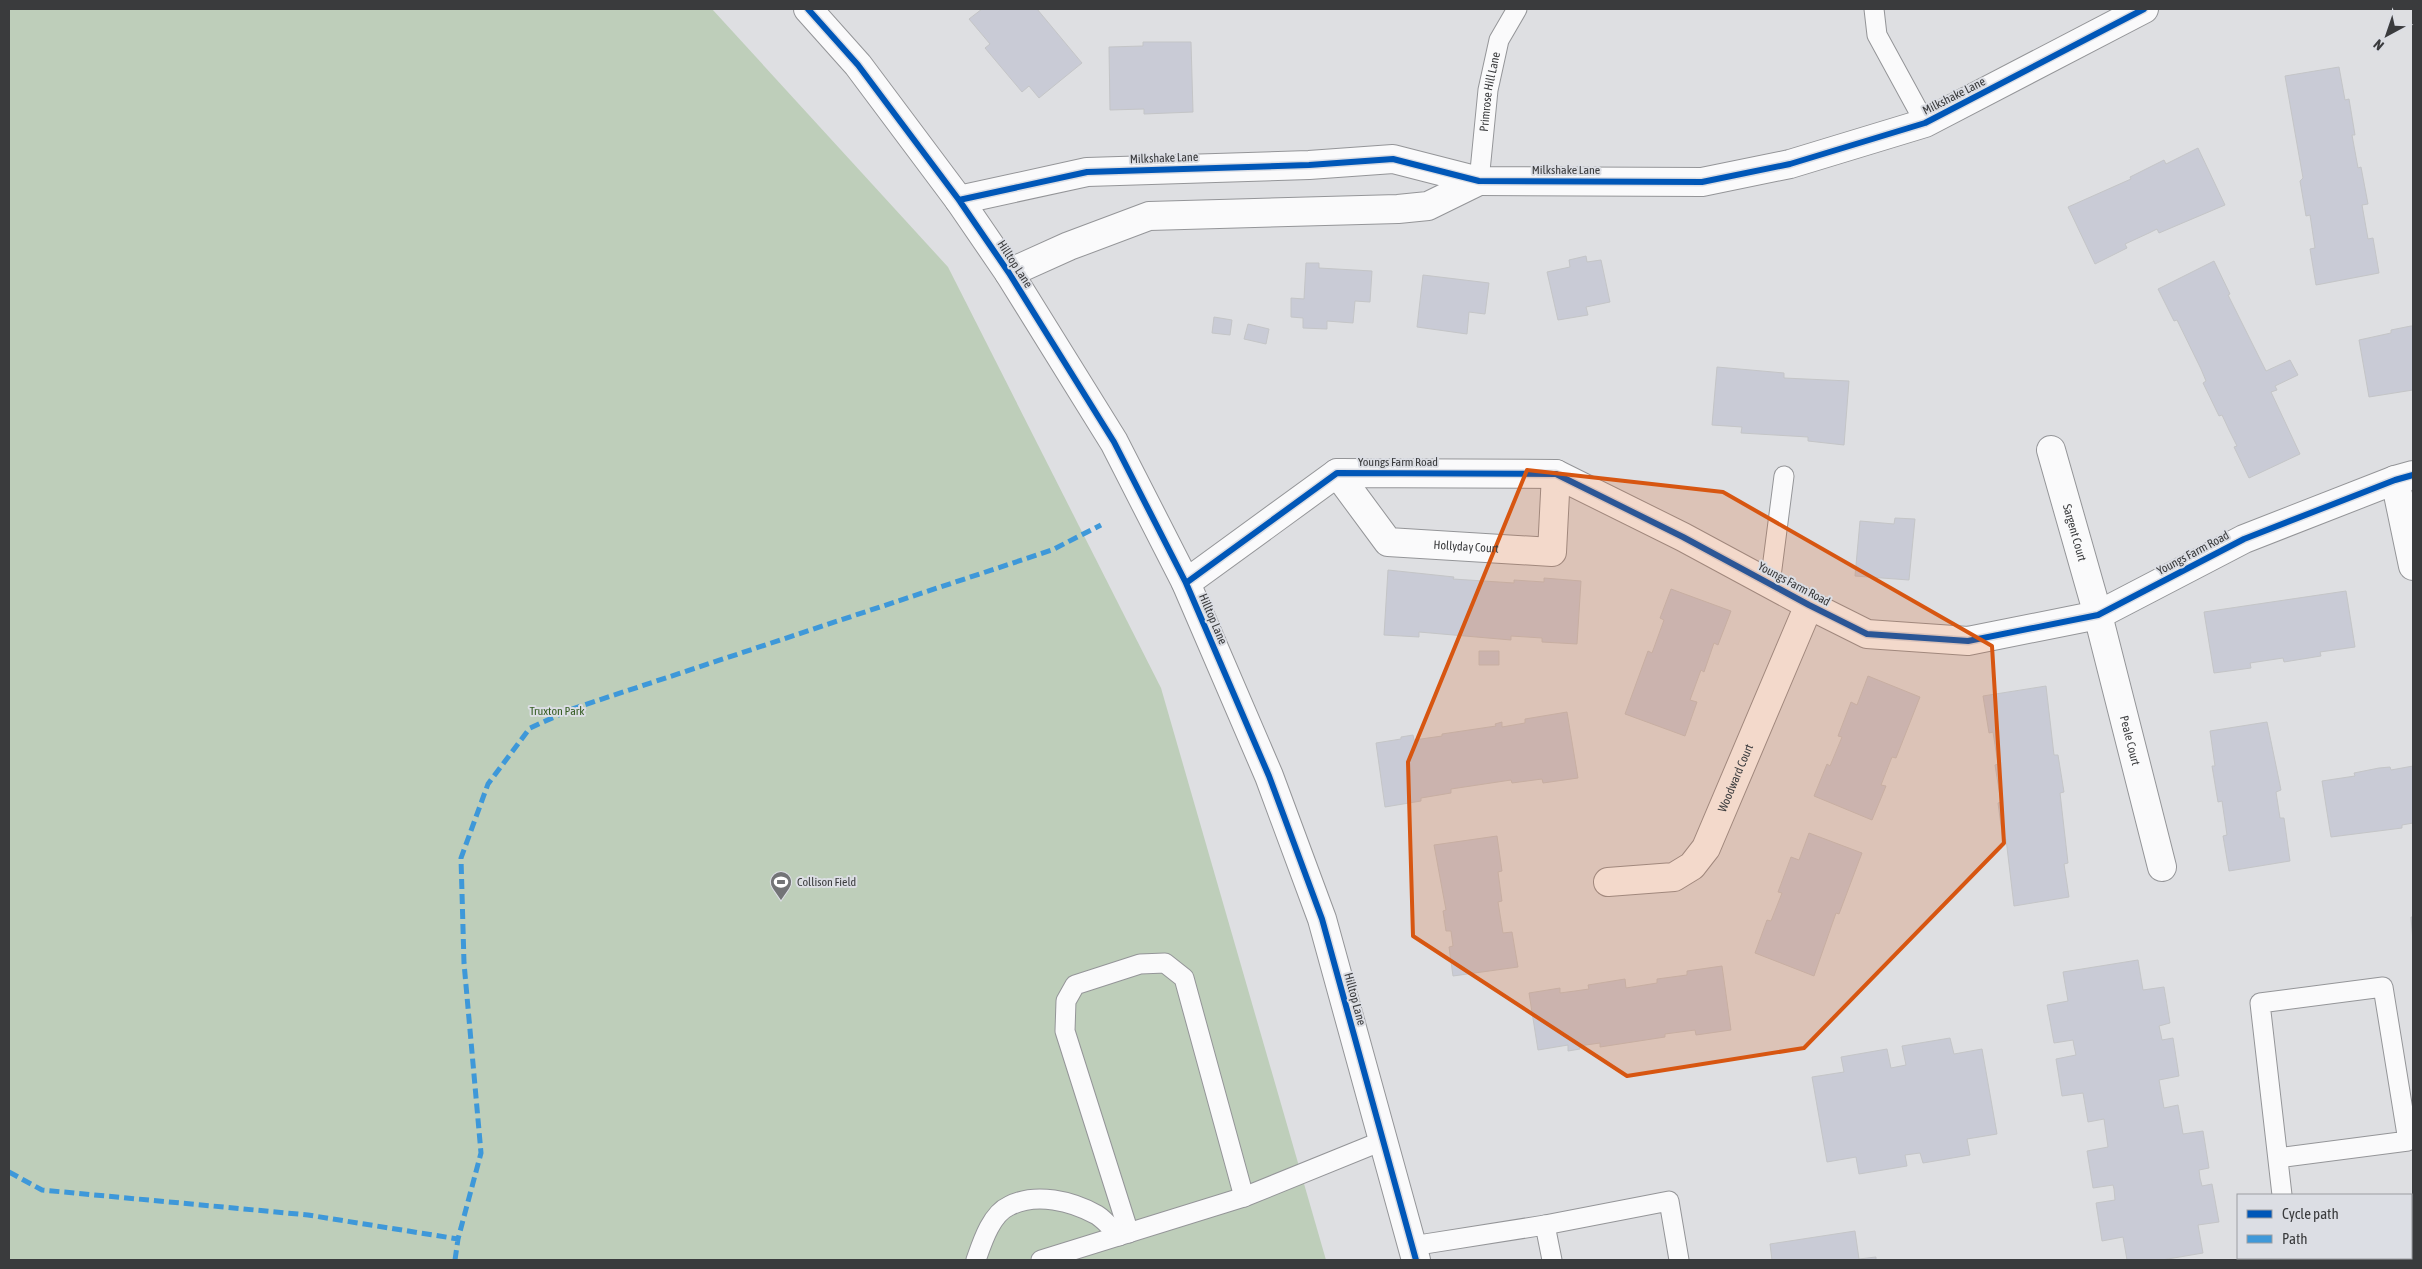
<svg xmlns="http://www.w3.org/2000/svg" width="2422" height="1269" font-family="'Asap Condensed',sans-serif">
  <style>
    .green { fill: #beceba }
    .building { fill: #c9cbd6; stroke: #c4c5c7 }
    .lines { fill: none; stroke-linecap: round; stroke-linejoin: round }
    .service-casing { stroke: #949598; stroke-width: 21 }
    .minor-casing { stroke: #949598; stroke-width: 30 }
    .tertiary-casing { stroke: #949598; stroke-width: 30 }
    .service { stroke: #fafafb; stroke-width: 19 }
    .minor { stroke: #fafafb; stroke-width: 28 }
    .tertiary { stroke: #fafafb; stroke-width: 28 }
    .quiet { stroke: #3e98d9; stroke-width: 5; stroke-dasharray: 10 5; stroke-linecap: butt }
    .cycleway-casing { stroke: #dcdee4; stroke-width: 9 }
    .cycleway { stroke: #0057b8; stroke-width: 6 }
    .marked { fill: #d75611; fill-opacity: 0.2; stroke: #d75611; stroke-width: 4; stroke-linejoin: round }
    .labels { text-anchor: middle; stroke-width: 4; stroke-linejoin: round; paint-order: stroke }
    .street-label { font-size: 12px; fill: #3a3b3d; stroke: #dcdee4 }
    .park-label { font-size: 12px; fill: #365d24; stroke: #dcdee4 }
    .poi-label { font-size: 12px; fill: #3a3b3d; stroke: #dcdee4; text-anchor: start }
  </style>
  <rect width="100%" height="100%" fill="#dedfe2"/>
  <!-- green -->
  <path class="green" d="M 9,9 L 712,9 L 948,267 L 1161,688 L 1326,1260 L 9,1260 Z"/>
  <!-- building -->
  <path class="building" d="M 982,9 L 1037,9 L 1082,63 L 1039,98 L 1029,86 L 1022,92 L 985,48 L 990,44 L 969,19 Z
    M 1143,42 L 1191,42 L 1193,112 L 1144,114 L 1144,109 L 1110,110 L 1109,47 L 1143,46 Z
    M 2339,67 L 2345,100 L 2349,99 L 2355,135 L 2352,135 L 2358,168 L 2361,167 L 2368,204 L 2362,205 L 2368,239 L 2373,238 L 2379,273 L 2316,285 L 2310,249 L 2315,248 L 2310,215 L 2306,216 L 2300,181 L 2303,178 L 2285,76 Z
    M 2198,148 L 2225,205 L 2159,233 L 2157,229 L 2149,233 L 2125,244 L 2127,248 L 2095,264 L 2068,207 L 2131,179 L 2130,177 L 2164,160 L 2166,164 Z
    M 1586,256 L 1587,262 L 1601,260 L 1610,302 L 1586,307 L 1588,315 L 1558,320 L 1547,272 L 1570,267 L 1569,260 Z
    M 2214,261 L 2230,294 L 2228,295 L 2266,371 L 2290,360 L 2298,375 L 2275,386 L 2277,390 L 2271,392 L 2300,454 L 2249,478 L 2234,447 L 2237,446 L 2229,430 L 2222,415 L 2219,416 L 2203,383 L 2206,381 L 2201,369 L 2177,320 L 2174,321 L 2158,289 Z
    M 1306,263 L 1319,263 L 1319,268 L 1372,271 L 1370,302 L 1355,301 L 1353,323 L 1327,321 L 1327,329 L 1303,328 L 1303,318 L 1291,317 L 1291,298 L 1304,299 Z
    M 1423,275 L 1489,283 L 1485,314 L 1469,312 L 1467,334 L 1417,327 Z
    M 1214,317 L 1232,320 L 1230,335 L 1212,333 Z
    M 1248,324 L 1269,329 L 1266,344 L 1244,339 Z
    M 2411,326 L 2413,326 L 2413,390 L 2369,397 L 2359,340 L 2391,333 L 2391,330 Z
    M 1717,367 L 1784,373 L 1784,378 L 1849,381 L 1844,445 L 1808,441 L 1808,437 L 1741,433 L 1742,427 L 1712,425 Z
    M 1895,518 L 1915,519 L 1909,580 L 1855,576 L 1860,521 L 1894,524 Z
    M 1388,570 L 1454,577 L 1453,579 L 1514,583 L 1514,580 L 1544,582 L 1544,578 L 1581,581 L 1577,644 L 1542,642 L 1542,638 L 1511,636 L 1511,640 L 1419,632 L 1419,637 L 1384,635 Z
    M 1671,589 L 1731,611 L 1718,645 L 1714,643 L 1704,672 L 1701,670 L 1690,700 L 1697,702 L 1685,736 L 1625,714 L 1648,651 L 1652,653 L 1664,620 L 1660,618 Z
    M 2346,591 L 2355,647 L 2320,652 L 2321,656 L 2284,662 L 2283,658 L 2250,663 L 2251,668 L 2214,673 L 2204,612 Z
    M 1479,651 L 1499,651 L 1499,665 L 1479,665 Z
    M 1868,676 L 1920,697 L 1896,758 L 1892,757 L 1881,785 L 1886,786 L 1872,820 L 1814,796 L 1827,764 L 1830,766 L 1842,737 L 1838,736 L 1851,702 L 1857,705 Z
    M 2046,686 L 2054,755 L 2058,755 L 2064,792 L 2060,793 L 2068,863 L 2064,864 L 2069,897 L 2014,906 L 2006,839 L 2003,840 L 1998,803 L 2001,802 L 1995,765 L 1998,764 L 1993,732 L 1989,733 L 1983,696 Z
    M 1567,712 L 1578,778 L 1543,783 L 1542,779 L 1512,783 L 1511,780 L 1451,789 L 1451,793 L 1421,798 L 1421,801 L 1385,807 L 1376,743 L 1401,739 L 1401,737 L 1413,735 L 1414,740 L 1442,736 L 1442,734 L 1496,726 L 1495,724 L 1502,722 L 1502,727 L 1525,723 L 1525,719 Z
    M 2267,722 L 2281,790 L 2276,792 L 2280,818 L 2284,818 L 2290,861 L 2229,871 L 2223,836 L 2227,835 L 2222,801 L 2218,802 L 2212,766 L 2215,766 L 2210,731 Z
    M 2413,766 L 2413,823 L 2402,825 L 2402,828 L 2331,837 L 2322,781 L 2355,776 L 2354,773 L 2379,768 L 2390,767 L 2391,770 Z
    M 1809,833 L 1862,853 L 1839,914 L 1836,913 L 1814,976 L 1755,953 L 1767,920 L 1771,921 L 1782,893 L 1778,892 L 1791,857 L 1799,860 Z
    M 1497,836 L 1502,871 L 1498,872 L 1502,901 L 1498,902 L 1503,933 L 1512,932 L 1518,967 L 1453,976 L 1449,947 L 1453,946 L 1451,931 L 1446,931 L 1443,911 L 1446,910 L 1434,845 Z
    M 2411,917 L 2413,917 L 2413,942 Z
    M 2138,960 L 2143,990 L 2164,987 L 2170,1023 L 2159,1026 L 2161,1035 L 2162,1040 L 2173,1038 L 2179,1076 L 2159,1080 L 2164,1108 L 2178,1105 L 2183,1134 L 2203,1131 L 2209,1168 L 2199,1170 L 2200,1178 L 2202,1186 L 2212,1184 L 2219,1222 L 2198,1225 L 2203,1253 L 2162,1260 L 2127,1260 L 2123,1237 L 2102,1241 L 2096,1203 L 2115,1200 L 2114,1189 L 2113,1185 L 2093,1188 L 2087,1151 L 2108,1147 L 2104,1119 L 2088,1122 L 2083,1093 L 2062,1096 L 2056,1059 L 2076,1055 L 2074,1046 L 2073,1040 L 2054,1043 L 2047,1005 L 2068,1001 L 2063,972 Z
    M 1722,966 L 1731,1030 L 1696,1035 L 1695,1030 L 1665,1034 L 1665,1037 L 1600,1047 L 1600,1043 L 1579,1046 L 1580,1049 L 1568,1051 L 1568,1045 L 1538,1050 L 1529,993 L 1560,988 L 1560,993 L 1575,991 L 1589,989 L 1588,985 L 1625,979 L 1626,988 L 1657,983 L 1657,979 L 1687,975 L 1687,971 Z
    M 1950,1038 L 1954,1054 L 1982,1049 L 1997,1134 L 1967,1139 L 1970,1155 L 1923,1163 L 1920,1153 L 1905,1155 L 1907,1166 L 1859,1174 L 1856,1157 L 1827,1162 L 1812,1077 L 1844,1072 L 1841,1057 L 1887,1049 L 1891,1068 L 1906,1065 L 1902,1046 Z
    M 1855,1231 L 1859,1259 L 1876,1257 L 1876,1260 L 1772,1260 L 1770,1244 Z"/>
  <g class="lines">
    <!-- service casing -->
    <g class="service-casing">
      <g id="service">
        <path d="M 1874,9 L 1877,35 L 1925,123"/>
        <path id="s1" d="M 1479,181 L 1488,90 L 1499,40 L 1517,9"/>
        <path d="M 1770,584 L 1784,476"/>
        <path d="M 2278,1158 L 2408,1141 L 2383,987 L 2260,1003 L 2282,1195"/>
        <path d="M 1545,1225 L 1669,1201 L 1679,1260"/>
        <path d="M 1129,1233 L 1065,1031 L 1066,1001 L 1075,985 L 1140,964 L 1165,963 L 1184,978 L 1244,1197"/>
        <path d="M 1412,1246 L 1545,1225 L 1552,1260"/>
        <path d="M 2289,1258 L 2290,1260"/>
        <path d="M 976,1260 C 982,1243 991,1214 1009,1206 C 1036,1192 1072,1201 1097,1215 C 1105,1220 1112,1229 1119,1236"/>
        <path d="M 1041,1260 L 1244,1197 L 1382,1141"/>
      </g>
    </g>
    <!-- minor casing -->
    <g class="minor-casing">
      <g id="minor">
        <path d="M 959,200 L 1087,172 L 1309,165 L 1393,159 L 1479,181 L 1702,182 L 1790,164 L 1925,123 L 2144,9"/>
        <path d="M 1009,273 L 1069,246 L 1149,216 L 1398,209 L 1428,206 L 1479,181"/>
        <path id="s2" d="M 2051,450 L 2098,615 L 2162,867"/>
        <path id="s3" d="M 1337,473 L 1388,542 L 1552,552 L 1556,474"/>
        <path d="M 2395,480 L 2413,566"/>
        <path d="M 1186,583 L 1337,473 L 1556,474 L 1683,537 L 1809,605 L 1867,634 L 1968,641 L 2098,615 L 2244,539 L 2395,480 L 2413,475"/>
        <path id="s4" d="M 1608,882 L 1674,877 L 1692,866 L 1706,848 L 1809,605"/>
      </g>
    </g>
    <!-- tertiary casing -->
    <g class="tertiary-casing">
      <path id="tertiary" d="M 808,9 L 858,65 L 959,200 L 1009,273 L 1114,442 L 1186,583 L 1269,776 L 1322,919 L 1416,1260"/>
    </g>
    <!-- service -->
    <use href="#service" class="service"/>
    <!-- minor -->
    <use href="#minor" class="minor"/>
    <!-- tertiary -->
    <use href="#tertiary" class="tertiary"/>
    <!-- quiet -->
    <path class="quiet" d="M 9,1172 L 42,1190 L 308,1215 L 458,1239
      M 455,1260 L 458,1239 L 481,1153 L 464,963 L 461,858 L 488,784 L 530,728 L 572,709 L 1052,550 L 1101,525"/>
    <!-- cycleway casing -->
    <g class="cycleway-casing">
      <path id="cycleway" d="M 808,9 L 858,65 L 959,200 L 1009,273 L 1114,442 L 1186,583 L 1269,776 L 1322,919 L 1416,1260
        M 959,200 L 1087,172 L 1309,165 L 1393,159 L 1479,181 L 1702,182 L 1790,164 L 1925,123 L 2144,9
        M 1186,583 L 1337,473 L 1556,474 L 1683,537 L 1809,605 L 1867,634 L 1968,641 L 2098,615 L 2244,539 L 2395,480 L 2413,475"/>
    </g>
    <!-- cycleway -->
    <use href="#cycleway" class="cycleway"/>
  </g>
  <!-- marked area -->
  <path class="marked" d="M 1527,470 L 1723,492 L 1992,646 L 2004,843 L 1804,1048 L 1627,1076 L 1413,936 L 1408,762 Z"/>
  <!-- icons -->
  <defs>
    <g id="stadium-pin" transform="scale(1.125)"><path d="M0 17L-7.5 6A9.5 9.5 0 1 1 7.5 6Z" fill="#737477" stroke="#dcdee4"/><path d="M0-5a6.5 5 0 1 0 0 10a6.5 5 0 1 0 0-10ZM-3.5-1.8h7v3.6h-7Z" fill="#fff"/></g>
  </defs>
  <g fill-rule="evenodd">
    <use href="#stadium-pin" x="781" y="882"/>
  </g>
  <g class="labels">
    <!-- street labels -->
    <g class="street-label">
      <text dy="4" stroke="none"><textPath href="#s1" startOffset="90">Primrose Hill Lane</textPath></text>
      <text transform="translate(1954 96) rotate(-27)" y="4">Milkshake Lane</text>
      <text transform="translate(1164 158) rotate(-2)" y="4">Milkshake Lane</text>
      <text x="1566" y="174">Milkshake Lane</text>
      <text transform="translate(1015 264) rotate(57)" y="4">Hilltop Lane</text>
      <text x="1398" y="466">Youngs Farm Road</text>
      <text dy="4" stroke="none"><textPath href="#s2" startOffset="86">Sargent Court</textPath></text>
      <text dy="4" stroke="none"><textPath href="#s3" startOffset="164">Hollyday Court</textPath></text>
      <text transform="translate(2193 553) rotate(-28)" y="4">Youngs Farm Road</text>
      <text transform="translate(1794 584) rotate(28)" y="4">Youngs Farm Road</text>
      <text transform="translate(1213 619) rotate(67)" y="4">Hilltop Lane</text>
      <text dy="4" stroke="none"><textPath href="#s2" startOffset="301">Peale Court</textPath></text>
      <text dy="4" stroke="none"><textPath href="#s4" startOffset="186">Woodward Court</textPath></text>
      <text transform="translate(1355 999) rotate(75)" y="4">Hilltop Lane</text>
    </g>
    <!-- park labels -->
    <g class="park-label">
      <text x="557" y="715">Truxton Park</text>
    </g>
    <!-- poi labels -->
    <g class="poi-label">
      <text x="797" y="886">Collison Field</text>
    </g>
  </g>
  <!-- border -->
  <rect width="2422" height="1269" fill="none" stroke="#3a3b3d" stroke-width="20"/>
  <!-- legend -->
  <rect x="2237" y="1194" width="175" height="65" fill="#dcdee4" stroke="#9b9da1"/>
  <rect x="2247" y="1210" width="25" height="8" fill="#0057b8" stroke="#9b9da1"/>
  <text x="2282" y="1219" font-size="15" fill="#3a3b3d">Cycle path</text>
  <rect x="2247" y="1235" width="25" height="8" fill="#3e98d9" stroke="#9b9da1"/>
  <text x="2282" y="1244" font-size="15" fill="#3a3b3d">Path</text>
  <!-- north arrow -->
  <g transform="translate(2387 35) rotate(220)" stroke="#dcdee4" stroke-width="4" paint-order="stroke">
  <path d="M0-4L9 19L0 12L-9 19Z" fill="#3a3b3d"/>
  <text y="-8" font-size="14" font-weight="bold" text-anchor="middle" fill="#3a3b3d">N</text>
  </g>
</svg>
